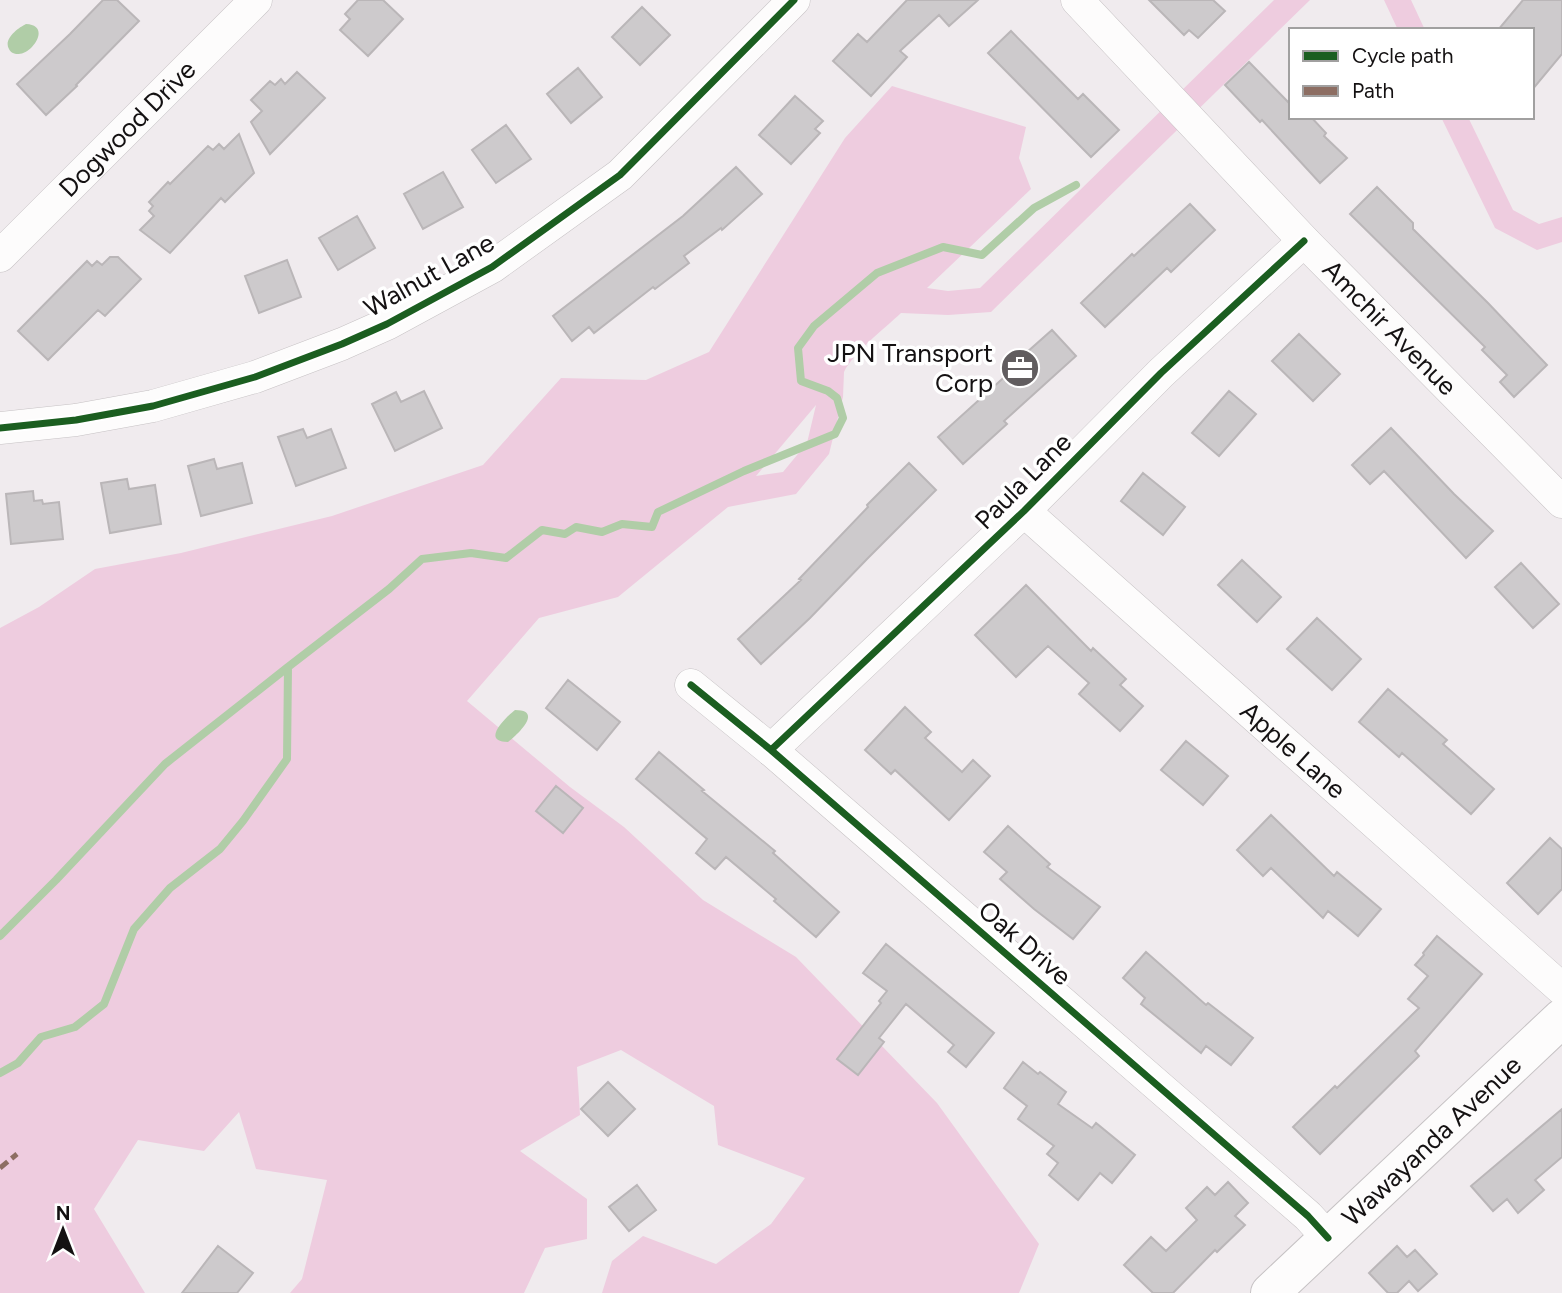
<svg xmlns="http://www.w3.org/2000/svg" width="1562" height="1293" font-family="Figtree,sans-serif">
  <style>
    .green { fill: #eeccdf; fill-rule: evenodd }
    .water { fill: #b0cda7 }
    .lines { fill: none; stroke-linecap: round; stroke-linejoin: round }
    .stream { stroke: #b0cda7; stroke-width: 8 }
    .building { fill: #cdcacc; stroke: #bab6b8; stroke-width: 2 }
    .street-casing { stroke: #c6c2c4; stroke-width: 33 }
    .secondary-casing { stroke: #c6c2c4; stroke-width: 40 }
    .street { stroke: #fdfcfc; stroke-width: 32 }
    .secondary { stroke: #fdfcfc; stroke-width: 38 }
    .quiet { stroke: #8d6e63; stroke-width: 5; stroke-dasharray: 10 5; stroke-linecap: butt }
    .cycleway-casing { stroke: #fff; stroke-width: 11 }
    .cycleway { stroke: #1b5e20; stroke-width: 7 }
    .labels { text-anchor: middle; stroke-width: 7; stroke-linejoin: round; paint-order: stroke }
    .street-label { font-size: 26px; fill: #141112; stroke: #fff }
    .poi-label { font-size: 26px; fill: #141112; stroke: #fff; text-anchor: end }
  </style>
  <rect width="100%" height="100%" fill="#f0ebee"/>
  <!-- green -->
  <path class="green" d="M 1274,0 L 1310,0 L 991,312 L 948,315 L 901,313 C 885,328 853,353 844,372 L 843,397 L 829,454 L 796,494 L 728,507 L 618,597 L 539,618 L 467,701 L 570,787 L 624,827 L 703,900 L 796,957 L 937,1103 L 1039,1244 L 1019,1293 L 602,1293 L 612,1261 L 643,1236 L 716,1264 L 771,1224 L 805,1178 L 718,1145 L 714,1106 L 621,1050 L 577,1067 L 580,1115 L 520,1151 L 587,1199 L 587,1239 L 545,1248 L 524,1293 L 290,1293 L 302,1279 L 327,1180 L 256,1169 L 239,1112 L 204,1151 L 138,1140 L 94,1209 L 145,1293 L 0,1293 L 0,628 L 39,607 L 95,569 L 181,553 L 332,516 L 483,465 L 561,378 L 646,380 L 709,352 L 845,138 L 892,86 L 1026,127 L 1019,158 L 1031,189 L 927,288 L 948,291 L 980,288 ZM 816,405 L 807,443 L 783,472 L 756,476 Z
    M 1384,0 L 1411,0 L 1425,30 L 1398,30 Z
    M 1441,117 L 1468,117 L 1513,210 L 1539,224 L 1562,217 L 1562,242 L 1537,250 L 1495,228 Z"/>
  <!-- water -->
  <path class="water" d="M 26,24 C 52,25 32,55 18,54 C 14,54 10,52 9,49 C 3,39 18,28 26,24 Z
    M 515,710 C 544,710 517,735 508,742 C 480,742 506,717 515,710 Z"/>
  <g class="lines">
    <!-- stream -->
    <path class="stream" d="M 0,936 L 56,880 L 165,764 L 288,667
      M 0,1073 L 18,1063 L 41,1037 L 75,1027 L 104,1004 L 134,929 L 170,888 L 220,849 L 243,821 L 287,759 L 288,667 L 389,589 L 422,559 L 471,553 L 506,558 L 542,530 L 565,534 L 576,527 L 602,532 L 622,524 L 652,527 L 658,512 L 744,471 L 835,434 L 843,418 L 837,398 L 828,391 L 801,381 L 798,348 L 814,326 L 877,273 L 943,247 L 982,255 L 1034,208 L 1076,185"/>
  </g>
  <!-- building -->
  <path class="building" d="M 103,0 L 117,0 L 139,21 L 76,85 L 77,86 L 46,115 L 17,84 L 70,34 Z
    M 358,0 L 383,0 L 403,19 L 368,56 L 340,30 L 350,19 L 345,14 Z
    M 907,0 L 978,0 L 949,26 L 939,15 L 900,51 L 907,57 L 871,96 L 833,61 L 858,34 L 867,42 Z
    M 1149,0 L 1213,0 L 1225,11 L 1198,38 L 1189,30 L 1184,35 Z
    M 1523,0 L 1562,0 L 1562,54 L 1532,90 L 1532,30 L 1498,30 Z
    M 642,7 L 670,35 L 640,65 L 612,37 Z
    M 1011,31 L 1078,99 L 1083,94 L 1119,130 L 1091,157 L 988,53 Z
    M 1249,62 L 1291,105 L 1291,117 L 1311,117 L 1326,133 L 1324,136 L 1347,158 L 1320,183 L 1262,120 L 1260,122 L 1225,85 Z
    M 578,68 L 602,97 L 571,123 L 547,94 Z
    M 297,72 L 325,98 L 270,154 L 251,122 L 262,111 L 251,100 L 270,81 L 275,85 L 281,79 L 285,84 Z
    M 795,96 L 823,121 L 815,129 L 820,133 L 791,164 L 759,135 Z
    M 506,125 L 531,159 L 496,183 L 472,150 Z
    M 239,134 L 254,173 L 225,202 L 221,198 L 170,253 L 140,230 L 154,216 L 149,211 L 153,206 L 149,202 L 168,182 L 170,184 L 208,146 L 213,150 L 219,144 L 224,149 Z
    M 736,167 L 762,194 L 722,230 L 721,228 L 684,256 L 689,263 L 655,289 L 653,287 L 594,333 L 589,327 L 572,341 L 553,316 L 683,216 Z
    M 443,172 L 463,207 L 423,229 L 404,194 Z
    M 1377,187 L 1413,223 L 1413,229 L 1488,303 L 1547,365 L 1514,397 L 1500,382 L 1507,375 L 1482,350 L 1485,347 L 1350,214 Z
    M 1190,204 L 1215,230 L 1171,272 L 1167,268 L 1105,327 L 1081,303 L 1132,254 L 1134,256 Z
    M 357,216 L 375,248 L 338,270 L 319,238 Z
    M 110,257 L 118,257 L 141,279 L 105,316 L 98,310 L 48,360 L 18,331 L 87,261 L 92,266 L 97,261 L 102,265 Z
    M 287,260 L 301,297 L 259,313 L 245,276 Z
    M 1052,330 L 1076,356 L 1004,421 L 1007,424 L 963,464 L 938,437 L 1011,371 L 1009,368 Z
    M 1299,334 L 1340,374 L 1313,401 L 1272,361 Z
    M 424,391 L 442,428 L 395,451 L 372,404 L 396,392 L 401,402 Z
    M 1229,391 L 1256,414 L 1219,456 L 1192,433 Z
    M 1391,428 L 1454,494 L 1493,531 L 1466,558 L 1384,471 L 1370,484 L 1352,465 Z
    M 303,429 L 307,438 L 331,429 L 346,468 L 296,486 L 278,437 Z
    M 214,459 L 217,469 L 242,463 L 252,503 L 201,516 L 188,466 Z
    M 909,463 L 936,490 L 868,558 L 810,618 L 761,664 L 738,639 L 801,580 L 799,579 L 868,507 L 867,505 Z
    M 1143,473 L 1185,507 L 1163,535 L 1121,501 Z
    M 127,479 L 129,489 L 155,485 L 161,524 L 110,533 L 101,483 Z
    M 33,491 L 34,501 L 42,500 L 43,504 L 59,502 L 63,539 L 11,544 L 6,494 Z
    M 1242,560 L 1281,597 L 1257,622 L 1218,585 Z
    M 1521,563 L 1559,604 L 1533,628 L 1495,587 Z
    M 1026,585 L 1091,651 L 1093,648 L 1126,679 L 1120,685 L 1143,706 L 1120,731 L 1079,694 L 1089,683 L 1048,646 L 1016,677 L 975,635 Z
    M 1317,618 L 1361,659 L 1332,690 L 1287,649 Z
    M 568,680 L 620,722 L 597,750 L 546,708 Z
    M 1388,689 L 1447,740 L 1443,744 L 1494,789 L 1471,814 L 1402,753 L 1399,757 L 1359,722 Z
    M 905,707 L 931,732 L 925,738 L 962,772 L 973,760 L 990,776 L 949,820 L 895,770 L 891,774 L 865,750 Z
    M 1186,741 L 1228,776 L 1203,805 L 1161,770 Z
    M 659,752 L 704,790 L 702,791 L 775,851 L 773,853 L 839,912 L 816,937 L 774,901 L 776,899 L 726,857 L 715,869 L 696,853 L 707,839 L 636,779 Z
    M 556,786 L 583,808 L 563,833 L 536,811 Z
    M 1271,815 L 1334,876 L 1337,872 L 1381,909 L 1358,936 L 1328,911 L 1323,918 L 1271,868 L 1263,876 L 1237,850 Z
    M 1008,826 L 1050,864 L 1047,867 L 1100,907 L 1073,939 L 1034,909 L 1000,879 L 1007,872 L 984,852 Z
    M 1550,838 L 1562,849 L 1562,889 L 1538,914 L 1507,883 Z
    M 1437,936 L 1482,974 L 1415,1051 L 1419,1056 L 1320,1154 L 1293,1127 L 1335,1086 L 1337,1088 L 1419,1008 L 1408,999 L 1428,976 L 1415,965 L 1424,955 L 1423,953 Z
    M 886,944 L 994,1033 L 966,1067 L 948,1052 L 954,1045 L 906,1004 L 879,1038 L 884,1042 L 858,1075 L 837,1059 L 881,1003 L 879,1001 L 887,991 L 863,973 Z
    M 1146,952 L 1206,1005 L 1208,1003 L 1253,1038 L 1231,1065 L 1206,1046 L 1201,1053 L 1141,1004 L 1145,998 L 1123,978 Z
    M 1023,1062 L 1038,1074 L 1040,1072 L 1066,1092 L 1058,1104 L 1092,1128 L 1096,1123 L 1135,1155 L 1112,1183 L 1100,1173 L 1078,1200 L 1049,1175 L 1058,1163 L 1047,1154 L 1054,1146 L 1018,1119 L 1027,1106 L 1004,1088 Z
    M 608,1082 L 635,1109 L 608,1136 L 581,1109 Z
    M 1562,1109 L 1562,1157 L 1535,1180 L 1544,1190 L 1518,1213 L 1507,1199 L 1493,1211 L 1471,1186 Z
    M 1228,1182 L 1248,1203 L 1235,1216 L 1245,1225 L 1217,1252 L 1215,1250 L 1173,1293 L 1153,1293 L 1124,1265 L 1151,1237 L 1166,1251 L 1197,1220 L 1186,1208 L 1207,1187 L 1215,1195 Z
    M 637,1185 L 656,1210 L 629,1231 L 609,1207 Z
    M 218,1246 L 253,1273 L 237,1293 L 182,1293 Z
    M 1397,1246 L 1407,1257 L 1415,1250 L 1437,1274 L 1418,1291 L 1409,1281 L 1397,1293 L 1388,1293 L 1369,1273 Z"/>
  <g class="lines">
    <!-- street casing -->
    <g class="street-casing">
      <g id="street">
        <path id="s1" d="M 1077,0 L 1304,241 L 1562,502"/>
        <path id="s2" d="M 0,256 L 256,0"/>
        <path d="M 0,428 L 76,420 L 153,406 L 255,377 L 342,344 L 387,324 L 492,267 L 620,175 L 794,0"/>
        <path id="s3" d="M 1024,511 L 1562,989"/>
        <path d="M 691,685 L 771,750 L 1308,1216 L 1328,1238"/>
        <path d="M 771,750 L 1024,511 L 1161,373 L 1304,241"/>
      </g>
    </g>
    <!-- secondary casing -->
    <g class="secondary-casing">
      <g id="secondary">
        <path id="s4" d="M 1270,1293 L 1562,1018"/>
      </g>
    </g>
    <!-- street -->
    <use href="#street" class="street"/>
    <!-- secondary -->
    <use href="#secondary" class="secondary"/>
    <!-- quiet -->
    <path class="quiet" d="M 0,1168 L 17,1154"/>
    <!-- cycleway casing -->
    <g class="cycleway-casing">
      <path id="cycleway" d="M 0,428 L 76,420 L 153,406 L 255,377 L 342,344 L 387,324 L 492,267 L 620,175 L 794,0
        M 691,685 L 771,750 L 1308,1216 L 1328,1238
        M 771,750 L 1024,511 L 1161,373 L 1304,241"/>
    </g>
    <!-- cycleway -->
    <use href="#cycleway" class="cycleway"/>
  </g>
  <!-- icons -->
  <defs>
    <g id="office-disc" transform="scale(2.0125)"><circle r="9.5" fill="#615d5f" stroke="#fff"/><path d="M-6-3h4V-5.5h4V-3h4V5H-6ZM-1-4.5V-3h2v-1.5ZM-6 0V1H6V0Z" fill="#fff"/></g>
  </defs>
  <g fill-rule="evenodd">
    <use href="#office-disc" x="1020" y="368"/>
  </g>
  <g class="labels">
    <!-- street labels -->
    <g class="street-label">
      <text dy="9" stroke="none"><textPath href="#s2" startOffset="180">Dogwood Drive</textPath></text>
      <text transform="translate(429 275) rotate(-29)" y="9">Walnut Lane</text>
      <text dy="9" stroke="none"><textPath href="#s1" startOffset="453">Amchir Avenue</textPath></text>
      <text transform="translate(1023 481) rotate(-45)" y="9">Paula Lane</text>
      <text dy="9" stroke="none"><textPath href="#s3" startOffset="360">Apple Lane</textPath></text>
      <text transform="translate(1025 943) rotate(41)" y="9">Oak Drive</text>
      <text dy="9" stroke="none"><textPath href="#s4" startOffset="222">Wawayanda Avenue</textPath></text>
    </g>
    <!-- poi labels -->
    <g class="poi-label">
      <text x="993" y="362">JPN Transport<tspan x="993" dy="30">Corp</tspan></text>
    </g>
  </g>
  <!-- legend -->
  <rect x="1289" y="28" width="245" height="91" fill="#ffffff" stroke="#a1a0a0" stroke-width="2"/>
  <rect x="1303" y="51" width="35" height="10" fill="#1b5e20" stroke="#a1a0a0" stroke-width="2"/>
  <text x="1352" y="63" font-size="21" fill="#141112">Cycle path</text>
  <rect x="1303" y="86" width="35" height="10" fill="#8d6e63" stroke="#a1a0a0" stroke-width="2"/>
  <text x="1352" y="98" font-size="21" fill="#141112">Path</text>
  <!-- north arrow -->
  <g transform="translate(63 1230)" stroke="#ffffff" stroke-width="5" paint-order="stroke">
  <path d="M0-5L12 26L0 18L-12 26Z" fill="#141112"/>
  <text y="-10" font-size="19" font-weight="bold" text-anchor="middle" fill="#141112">N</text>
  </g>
</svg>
